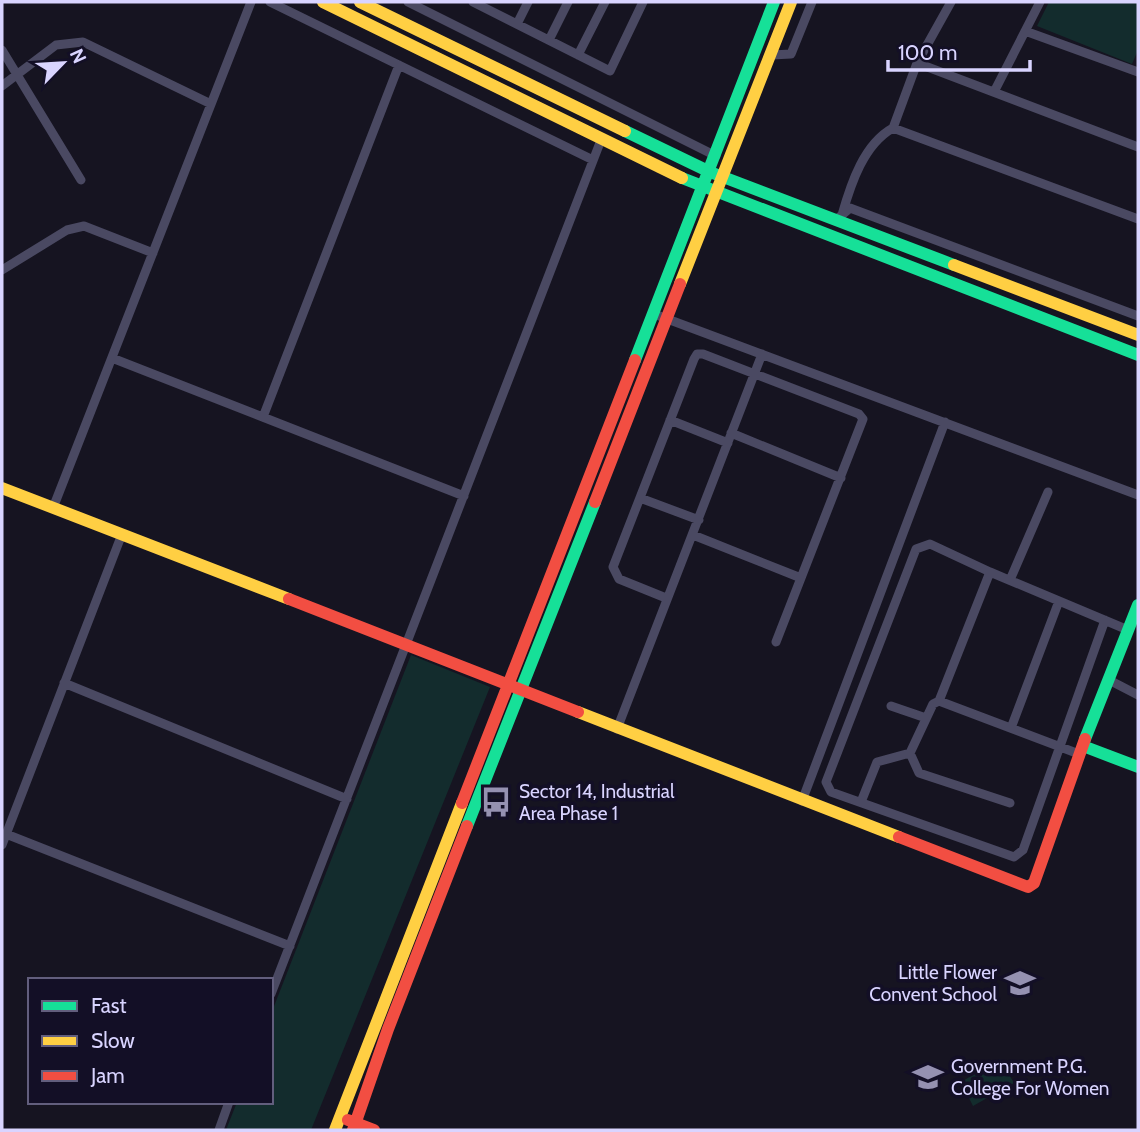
<svg xmlns="http://www.w3.org/2000/svg" width="1140" height="1132" font-family="Cabin,sans-serif">
  <style>
    .green { fill: #132c2d }
    .lines { fill: none; stroke-linecap: round; stroke-linejoin: round }
    .street { stroke: #4a4962; stroke-width: 9 }
    .fast { stroke: #16e098; stroke-width: 12 }
    .slow { stroke: #ffcf43; stroke-width: 12 }
    .jam { stroke: #f24e42; stroke-width: 12 }
    .labels { text-anchor: middle; stroke-width: 7; stroke-linejoin: round; paint-order: stroke }
    .poi-label { font-size: 19px; fill: #d9d4ff; stroke: #130f26; text-anchor: start }
  </style>
  <rect width="100%" height="100%" fill="#161421"/>
  <!-- green -->
  <path class="green" d="M 1049,2 L 1138,2 L 1138,50 L 1132,64 L 1037,26 Z
    M 411,655 L 490,687 L 311,1130 L 226,1130 L 237,1102 L 271,1102 L 271,1014 Z
    M 1000,1059 L 1014,1083 L 973,1106 L 961,1082 Z"/>
  <g class="lines">
    <!-- street -->
    <path class="street" d="M 270,2 L 593,160
      M 408,2 L 716,156
      M 473,2 L 610,71 L 643,2
      M 517,24 L 528,2
      M 1025,31 L 1138,72
      M 549,40 L 568,2
      M 2,50 L 81,180
      M 578,55 L 605,2
      M 772,55 L 791,54 L 812,2
      M 917,63 L 1138,147
      M 2,86 L 56,45 L 83,42 L 211,104
      M 995,90 L 1040,2
      M 893,128 L 1138,219
      M 842,215 C 851,183 864,144 893,128 L 917,63 L 951,2
      M 836,220 L 850,208 L 1138,316
      M 2,270 L 67,230 L 84,226 L 153,253
      M 654,314 L 1138,495
      M 112,358 L 464,496
      M 263,417 L 399,65
      M 670,420 L 728,443
      M 731,433 L 841,478
      M 640,498 L 699,520
      M 53,508 L 251,2
      M 693,535 L 801,578
      M 990,572 L 930,544 L 916,549 L 826,782 L 831,792 L 1014,857 L 1023,850 L 1105,620
      M 1010,580 L 1048,492
      M 666,598 L 619,579 L 613,567 L 694,359 L 697,354 L 703,354 L 859,414 L 863,419 L 776,642
      M 1109,680 L 1138,695
      M 64,683 L 347,799
      M 939,701 L 933,704 L 910,753 L 919,773 L 1010,803
      M 891,706 L 926,718
      M 1011,728 L 1059,601
      M 617,729 L 762,354
      M 1079,754 L 939,701 L 990,572 L 1128,630
      M 802,801 L 945,422
      M 861,802 L 877,762 L 910,753
      M 6,834 L 290,946
      M 2,845 L 122,534
      M 271,994 L 601,140
      M 219,1130 L 229,1102"/>
    <!-- fast -->
    <path class="fast" d="M 625,131 L 710,172 L 954,265
      M 682,178 L 1138,355
      M 635,360 L 774,2
      M 1085,739 L 1138,605
      M 1083,746 L 1138,767
      M 467,826 L 595,502"/>
    <!-- slow -->
    <path class="slow" d="M 323,2 L 682,178
      M 360,2 L 625,131
      M 954,265 L 1138,335
      M 680,284 L 791,2
      M 2,488 L 289,599
      M 578,712 L 899,837
      M 335,1130 L 462,803"/>
    <!-- jam -->
    <path class="jam" d="M 595,502 L 680,284
      M 289,599 L 578,712
      M 462,803 L 635,360
      M 899,837 L 1028,887 L 1034,883 L 1085,739
      M 348,1120 L 374,1130
      M 353,1130 L 388,1029 L 467,826"/>
  </g>
  <!-- icons -->
  <defs>
    <g id="bus-bare" transform="scale(2.415)"><path d="M-5-6H5V4H4V6H2V4H-2V6H-4V4H-5ZM-3.5-4V0h7V-4ZM-3.5 1.2v1.5H-2V1.2ZM2 1.2v1.5H3.5V1.2Z" fill="#9591b1" stroke="#130f26" stroke-width="2.5" paint-order="stroke"/></g>
    <g id="school-bare" transform="scale(2.415)"><path d="M0-5L7-2L0 1L-7-2ZM-4 1L0 2.5L4 1V4Q0 6-4 4Z" fill="#9591b1" stroke="#130f26" stroke-width="2.5" paint-order="stroke"/></g>
    <g id="university-bare" transform="scale(2.415)"><path d="M0-5L7-2L0 1L-7-2ZM-4 1L0 2.5L4 1V4Q0 6-4 4Z" fill="#9591b1" stroke="#130f26" stroke-width="2.5" paint-order="stroke"/></g>
  </defs>
  <g fill-rule="evenodd">
    <use href="#bus-bare" x="496" y="802"/>
    <use href="#school-bare" x="1020" y="983"/>
    <use href="#university-bare" x="928" y="1077"/>
  </g>
  <g class="labels">
    <!-- poi labels -->
    <g class="poi-label">
      <text x="519" y="798">Sector 14, Industrial<tspan x="519" dy="22">Area Phase 1</tspan></text>
      <text x="997" y="979" text-anchor="end">Little Flower<tspan x="997" dy="22">Convent School</tspan></text>
      <text x="951" y="1073">Government P.G.<tspan x="951" dy="22">College For Women</tspan></text>
    </g>
  </g>
  <!-- border -->
  <rect width="1140" height="1132" fill="none" stroke="#d9d4ff" stroke-width="7"/>
  <!-- legend -->
  <rect x="28" y="978" width="245" height="126" fill="#130f26" stroke="#625e7d" stroke-width="2"/>
  <rect x="42" y="1001" width="35" height="10" fill="#16e098" stroke="#625e7d" stroke-width="2"/>
  <text x="91" y="1013" font-size="21" fill="#d9d4ff">Fast</text>
  <rect x="42" y="1036" width="35" height="10" fill="#ffcf43" stroke="#625e7d" stroke-width="2"/>
  <text x="91" y="1048" font-size="21" fill="#d9d4ff">Slow</text>
  <rect x="42" y="1071" width="35" height="10" fill="#f24e42" stroke="#625e7d" stroke-width="2"/>
  <text x="91" y="1083" font-size="21" fill="#d9d4ff">Jam</text>
  <!-- north arrow -->
  <g transform="translate(63 63) rotate(65)" stroke="#130f26" stroke-width="5" paint-order="stroke">
  <path d="M0-5L12 26L0 18L-12 26Z" fill="#d9d4ff"/>
  <text y="-10" font-size="19" font-weight="bold" text-anchor="middle" fill="#d9d4ff">N</text>
  </g>
  <!-- scale -->
  <path d="M888 60v10h142v-10" fill="none" stroke="#d9d4ff" stroke-width="3.5"/>
  <text x="898" y="60" font-size="21" fill="#d9d4ff" stroke="#130f26" stroke-width="5" paint-order="stroke">100 m</text>
</svg>
